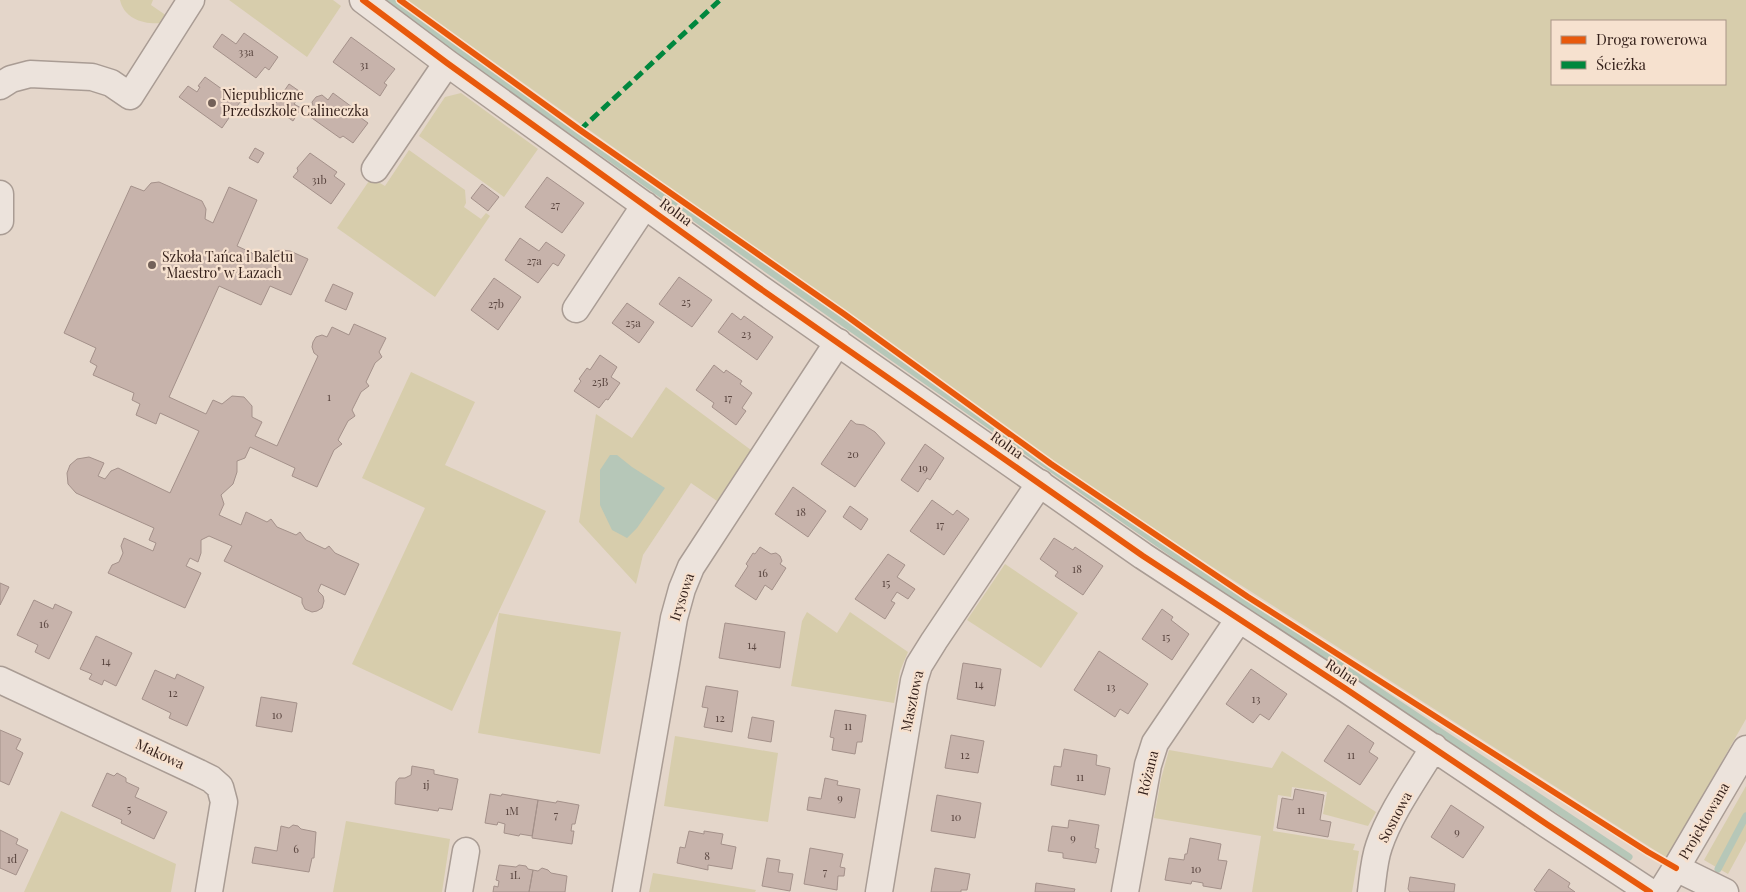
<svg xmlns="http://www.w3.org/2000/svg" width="1746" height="892" font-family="'Playfair Display',serif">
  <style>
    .green { fill: #d7cdac; fill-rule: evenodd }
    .water { fill: #b6c7b8 }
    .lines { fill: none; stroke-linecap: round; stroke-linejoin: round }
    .stream { stroke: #b6c7b8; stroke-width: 7 }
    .building { fill: #c7b3ab; stroke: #a4918a }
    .minor-casing { stroke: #a99c94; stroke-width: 29 }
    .minor { stroke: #ece3dc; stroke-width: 26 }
    .quiet { stroke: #00873e; stroke-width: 5; stroke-dasharray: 10 5; stroke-linecap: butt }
    .cycleway-casing { stroke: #f6e1cf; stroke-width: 9 }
    .cycleway { stroke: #e8590c; stroke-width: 6 }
    .poi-dot { fill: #736159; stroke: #f6e1cf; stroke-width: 2 }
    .labels { text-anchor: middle; stroke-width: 4.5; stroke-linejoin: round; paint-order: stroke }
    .number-label { font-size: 11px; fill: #5a4640 }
    .poi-label { font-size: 14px; fill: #36221c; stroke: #f6e1cf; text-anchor: start }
    .street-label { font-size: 14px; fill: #36221c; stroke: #f6e1cf }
  </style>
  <rect width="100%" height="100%" fill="#e4d6ca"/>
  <!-- green -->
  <path class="green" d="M 120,0 L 153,0 L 151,5 L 167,16 L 162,23 C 145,25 124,19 120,0 Z
    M 229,0 L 333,0 L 341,6 L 307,57 Z
    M 407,0 L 1746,0 L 1746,719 L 1667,858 L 1211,566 L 1073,475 ZM 1552,21 L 1725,21 L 1725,84 L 1552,84 Z
    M 461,93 L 538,149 L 504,197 L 419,136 L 445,97 Z
    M 409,150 L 465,190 L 466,203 L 464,207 L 481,219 L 486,213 L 490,216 L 435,297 L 337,228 L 371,178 L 385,186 Z
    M 411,372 L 475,402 L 445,465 L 546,511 L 452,711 L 352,664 L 425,508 L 362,478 Z
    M 666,387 L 751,450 L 717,501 L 691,483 L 643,555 L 636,584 L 579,522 L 596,414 L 632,438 Z
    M 1005,564 L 1078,613 L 1041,668 L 967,620 Z
    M 807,612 L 837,633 L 850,612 L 908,652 L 900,671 L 894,703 L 791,686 L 802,621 Z
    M 499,613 L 621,632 L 600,754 L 478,733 Z
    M 675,736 L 778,753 L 768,822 L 664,806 Z
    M 1169,750 L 1272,768 L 1282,751 L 1376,812 L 1368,826 L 1323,814 L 1327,792 L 1292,787 L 1291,797 L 1278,795 L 1273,831 L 1355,844 L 1353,850 L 1359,851 L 1352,892 L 1252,892 L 1261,836 L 1154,818 L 1161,779 Z
    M 1746,786 L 1746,841 L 1728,874 L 1704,860 Z
    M 61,811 L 176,864 L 171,892 L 24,892 Z
    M 346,821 L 450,839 L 442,892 L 333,892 Z
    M 653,873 L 756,890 L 755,892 L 649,892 Z"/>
  <!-- water -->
  <path class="water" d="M 610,455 L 617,455 L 632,467 L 665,488 L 637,528 L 627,538 L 612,530 L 600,505 L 600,470 Z"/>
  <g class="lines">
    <!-- stream -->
    <path class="stream" d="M 389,0 L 451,45 L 795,289 L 1189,565 L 1629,857
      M 1718,869 L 1746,816"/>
  </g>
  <!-- building -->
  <path class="building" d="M 244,33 L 278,57 L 269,70 L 265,67 L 256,78 L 213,47 L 222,34 L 236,44 Z
    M 351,37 L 395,69 L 384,83 L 387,85 L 380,96 L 333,62 Z
    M 205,77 L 240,102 L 222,128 L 179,97 L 188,86 L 197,92 L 200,87 L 198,86 Z
    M 289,84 L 302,93 L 294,104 L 301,108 L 293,121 L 273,107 Z
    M 333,93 L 352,107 L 350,110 L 368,123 L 353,143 L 343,136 L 340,138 L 309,116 L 314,109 L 312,102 L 316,97 L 322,95 L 328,100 Z
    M 255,148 L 264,153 L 258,163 L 249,158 Z
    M 310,153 L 337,172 L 334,176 L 345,184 L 331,204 L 293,177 L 298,171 L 297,168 Z
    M 547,177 L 584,203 L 562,233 L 525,207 Z
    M 159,182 L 202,201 L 206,209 L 205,219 L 213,223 L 229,187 L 257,200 L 237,246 L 265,259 L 271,252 L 282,250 L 290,251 L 308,259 L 291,295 L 270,286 L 261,305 L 219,286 L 169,397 L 206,414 L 213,400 L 222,404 L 232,396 L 244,397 L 252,406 L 252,417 L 262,422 L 255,436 L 277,446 L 318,356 L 314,353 L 312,347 L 313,342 L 316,337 L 322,335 L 327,337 L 332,327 L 349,335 L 354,324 L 386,338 L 379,352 L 382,357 L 375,363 L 366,382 L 369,386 L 361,392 L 352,410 L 355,416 L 348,421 L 338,440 L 342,444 L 334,450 L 317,487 L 292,476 L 295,468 L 250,447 L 245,458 L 237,461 L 237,472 L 233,484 L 221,495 L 224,504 L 219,515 L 241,525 L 246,512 L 267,522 L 271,519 L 277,527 L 296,535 L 300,532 L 306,540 L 325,549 L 329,546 L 335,553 L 359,564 L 345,595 L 321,584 L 318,591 L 323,596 L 324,601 L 322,608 L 317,611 L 312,612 L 305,609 L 302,603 L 302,598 L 224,561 L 232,546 L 209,536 L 201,540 L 201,553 L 198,562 L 190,558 L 186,566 L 201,573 L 185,608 L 108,573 L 112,565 L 119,562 L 123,553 L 121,546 L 124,538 L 153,551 L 156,543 L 149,540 L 154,528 L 76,493 L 68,484 L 67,473 L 70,465 L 77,459 L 89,457 L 104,463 L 98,476 L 105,479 L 111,471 L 118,468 L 170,493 L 199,431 L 160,413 L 156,424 L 136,415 L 140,404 L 132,400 L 134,393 L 93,375 L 97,366 L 90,362 L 96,348 L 64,333 L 131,186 L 144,191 L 151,183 Z
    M 482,184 L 499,197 L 488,211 L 471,198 Z
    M 520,238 L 539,251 L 546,242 L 565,255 L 558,266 L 553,263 L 538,283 L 505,260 Z
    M 679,277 L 712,300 L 692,327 L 659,304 Z
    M 494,278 L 521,297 L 498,330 L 471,310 Z
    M 333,284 L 353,293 L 346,310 L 325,301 Z
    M 627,303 L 654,322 L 639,343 L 612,323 Z
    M 732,313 L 741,320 L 744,316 L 773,337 L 757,360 L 718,332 Z
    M 600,355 L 617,367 L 611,377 L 620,383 L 608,400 L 606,399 L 599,408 L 574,391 L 581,381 L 579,379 L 587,368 L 590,370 Z
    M 714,365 L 724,373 L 726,370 L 742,381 L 740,384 L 752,393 L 742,408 L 746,411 L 736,425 L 712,407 L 714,403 L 696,390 Z
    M 851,420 L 856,424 L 864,425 L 875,432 L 885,443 L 855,487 L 821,464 Z
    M 925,444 L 944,458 L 930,480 L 927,478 L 918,492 L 901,480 Z
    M 793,487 L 826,511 L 808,537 L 775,514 Z
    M 932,500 L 953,515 L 957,510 L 969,519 L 944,555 L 910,531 Z
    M 850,506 L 868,519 L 861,530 L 843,517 Z
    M 1054,538 L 1073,550 L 1075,547 L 1103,566 L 1083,595 L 1055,576 L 1058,572 L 1040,559 Z
    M 760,547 L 771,554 L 776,553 L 780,556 L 782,561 L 780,564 L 786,568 L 772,590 L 765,585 L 756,600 L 735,586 L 748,566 L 746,564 L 753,553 L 755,554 Z
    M 888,554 L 905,565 L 897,577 L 915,589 L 908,599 L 897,592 L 891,601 L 895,603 L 885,619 L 855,599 Z
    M 0,583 L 9,587 L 0,605 Z
    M 34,600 L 53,609 L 55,604 L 72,612 L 49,659 L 35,652 L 38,645 L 17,635 Z
    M 1162,609 L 1173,617 L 1171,620 L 1189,634 L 1172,660 L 1142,639 Z
    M 725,623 L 785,632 L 780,668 L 719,658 Z
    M 96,636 L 132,653 L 116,686 L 104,680 L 102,685 L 89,679 L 92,674 L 80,669 Z
    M 1099,651 L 1148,684 L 1128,714 L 1120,709 L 1115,717 L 1074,690 Z
    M 963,663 L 1001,669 L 995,706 L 957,699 Z
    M 1251,669 L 1287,694 L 1269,720 L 1260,714 L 1253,723 L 1226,704 Z
    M 155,670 L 175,679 L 177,674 L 204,687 L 187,726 L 169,718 L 171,713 L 142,699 Z
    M 706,686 L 738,691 L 732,732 L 704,727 L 708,708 L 702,707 Z
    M 261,697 L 297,703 L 292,732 L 256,726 Z
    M 835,710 L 866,715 L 862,742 L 857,742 L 855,754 L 832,750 L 834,738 L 830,737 Z
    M 752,717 L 774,721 L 771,742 L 748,738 Z
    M 1348,725 L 1374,743 L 1369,752 L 1378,758 L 1360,785 L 1324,761 Z
    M 0,730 L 21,739 L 16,749 L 23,753 L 9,785 L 0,781 Z
    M 951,735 L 984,741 L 978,773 L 945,768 Z
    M 1064,749 L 1097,755 L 1096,765 L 1110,768 L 1105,795 L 1051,785 L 1054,766 L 1061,767 Z
    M 412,766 L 434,770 L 434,774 L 458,779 L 452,810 L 439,808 L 438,811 L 395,804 L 396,782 L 399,778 L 405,778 L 411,775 Z
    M 107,773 L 114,776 L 117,773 L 126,778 L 126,782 L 139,788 L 135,797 L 167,812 L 154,839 L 121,823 L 122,820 L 92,806 Z
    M 825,778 L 838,781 L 837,785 L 860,789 L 855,818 L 807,810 L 809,797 L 821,799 Z
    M 1295,789 L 1324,795 L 1320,820 L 1331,822 L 1328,837 L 1277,828 L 1282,798 L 1293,800 Z
    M 490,794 L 501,796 L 502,794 L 538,800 L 532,836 L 520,834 L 519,836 L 504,833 L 505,824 L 498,822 L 497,825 L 485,823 Z
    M 937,795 L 981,803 L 975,838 L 931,831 Z
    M 538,800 L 556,803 L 557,801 L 579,805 L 575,824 L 572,824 L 571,831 L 574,831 L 572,844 L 532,838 Z
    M 1451,805 L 1484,827 L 1463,858 L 1431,837 Z
    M 1069,820 L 1099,825 L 1095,848 L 1099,849 L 1096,863 L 1063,858 L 1063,853 L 1048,851 L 1052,826 L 1068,828 Z
    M 293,825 L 298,826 L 301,829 L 316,832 L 314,858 L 312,858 L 309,872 L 252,863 L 255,847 L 277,851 L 281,826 L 289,828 Z
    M 0,830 L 18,839 L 16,844 L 28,850 L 16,875 L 0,868 Z
    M 689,831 L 704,834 L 704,831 L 723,834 L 721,844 L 736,847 L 732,869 L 708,865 L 708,870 L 677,863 L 680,847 L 685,848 Z
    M 1190,838 L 1221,844 L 1218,860 L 1227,861 L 1221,889 L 1203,886 L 1203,883 L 1192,881 L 1191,884 L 1165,880 L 1169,858 L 1184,860 L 1185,854 L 1187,854 Z
    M 810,848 L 843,854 L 840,867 L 845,868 L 844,876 L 838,876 L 837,890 L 804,884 Z
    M 767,858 L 780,860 L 778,872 L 793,874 L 790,891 L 762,886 Z
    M 499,865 L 516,867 L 519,865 L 526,866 L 528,869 L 533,870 L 529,892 L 493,892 L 494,886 L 498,887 L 499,881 L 496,880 Z
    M 542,868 L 548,870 L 551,873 L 567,876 L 565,892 L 529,892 L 533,870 L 538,871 Z
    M 935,868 L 970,874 L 967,890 L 961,890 L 961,892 L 931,892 Z
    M 1549,869 L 1570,883 L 1568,887 L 1575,892 L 1537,892 L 1534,890 Z
    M 1410,877 L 1455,884 L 1454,892 L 1410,892 L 1408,889 Z
    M 1036,883 L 1075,889 L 1074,892 L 1035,892 Z"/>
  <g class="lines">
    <!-- minor casing -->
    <g class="minor-casing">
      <path id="minor" d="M 363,0 L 447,63 L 758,287 L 1143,556 L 1346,689 L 1548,825 L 1650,892
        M 0,86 L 11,79 L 30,74 L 92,77 L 111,83 L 130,96 L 191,0
        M 375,169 L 447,63
        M 0,194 L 0,221
        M 576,309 L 645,205
        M 0,680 L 199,773 L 211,779 L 220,787 L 224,802 L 209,892
        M 1676,868 L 1725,892
        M 459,892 L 466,851
        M 626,892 L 674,618 L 682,589 L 691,567 L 838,342
        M 879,892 L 914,681 L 919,665 L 934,641 L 1040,483
        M 1125,892 L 1148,765 L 1155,743 L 1239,619
        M 1371,892 C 1373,877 1374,860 1379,846 C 1390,813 1416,777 1434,747
        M 1661,892 L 1676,868 L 1746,749"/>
    </g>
    <!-- minor -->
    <use href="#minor" class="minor"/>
    <!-- quiet -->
    <path class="quiet" d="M 580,130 L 720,0"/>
    <!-- cycleway casing -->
    <g class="cycleway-casing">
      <path id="cycleway" d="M 363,0 L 447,63 L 758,287 L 1143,556 L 1346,689 L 1548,825 L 1650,892
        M 400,0 L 580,130 L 844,314 L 1051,464 L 1248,597 L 1648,852 L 1676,868"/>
    </g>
    <!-- cycleway -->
    <use href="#cycleway" class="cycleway"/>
  </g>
  <!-- markers -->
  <g class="poi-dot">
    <circle cx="212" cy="103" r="5"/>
    <circle cx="152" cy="265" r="5"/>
  </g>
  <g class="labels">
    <!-- number labels -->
    <g class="number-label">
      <text x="246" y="56">33a</text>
      <text x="364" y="69">31</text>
      <text x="319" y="184">31b</text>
      <text x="555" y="209">27</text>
      <text x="534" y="265">27a</text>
      <text x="686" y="306">25</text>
      <text x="496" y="308">27b</text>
      <text x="633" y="327">25a</text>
      <text x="746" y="338">23</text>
      <text x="600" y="386">25B</text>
      <text x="329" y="401">1</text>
      <text x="728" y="402">17</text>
      <text x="853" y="458">20</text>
      <text x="923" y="472">19</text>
      <text x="801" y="516">18</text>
      <text x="940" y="529">17</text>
      <text x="1077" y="573">18</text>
      <text x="763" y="577">16</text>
      <text x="886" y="587">15</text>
      <text x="44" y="628">16</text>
      <text x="1166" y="641">15</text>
      <text x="752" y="649">14</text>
      <text x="106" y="665">14</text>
      <text x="979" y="688">14</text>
      <text x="1111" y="691">13</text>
      <text x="173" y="697">12</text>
      <text x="1256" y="703">13</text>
      <text x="277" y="719">10</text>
      <text x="720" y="722">12</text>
      <text x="848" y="730">11</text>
      <text x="965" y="759">12</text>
      <text x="1351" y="759">11</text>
      <text x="1080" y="781">11</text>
      <text x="426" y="789">1j</text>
      <text x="840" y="802">9</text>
      <text x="129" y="813">5</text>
      <text x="1301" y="814">11</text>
      <text x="512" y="815">1M</text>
      <text x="556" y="819">7</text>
      <text x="956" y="821">10</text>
      <text x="1457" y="836">9</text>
      <text x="1073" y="842">9</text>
      <text x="296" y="853">6</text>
      <text x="707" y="860">8</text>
      <text x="12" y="863">1d</text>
      <text x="1196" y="873">10</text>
      <text x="825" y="876">7</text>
      <text x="515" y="879">1L</text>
    </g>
    <!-- poi labels -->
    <g class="poi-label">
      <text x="222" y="100">Niepubliczne<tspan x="222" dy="16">Przedszkole Calineczka</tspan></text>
      <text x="162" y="262">Szkoła Tańca i Baletu<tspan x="162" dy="16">"Maestro" w Łazach</tspan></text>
    </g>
    <!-- street labels -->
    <g class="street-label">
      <text transform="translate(676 212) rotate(36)" y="5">Rolna</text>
      <text transform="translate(1007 445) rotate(35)" y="5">Rolna</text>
      <text transform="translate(682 597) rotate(-72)" y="5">Irysowa</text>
      <text transform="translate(1342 672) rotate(33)" y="5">Rolna</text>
      <text transform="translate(912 701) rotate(-78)" y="5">Masztowa</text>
      <text transform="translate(160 754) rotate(25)" y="5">Makowa</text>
      <text transform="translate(1148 773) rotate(-76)" y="5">Różana</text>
      <text transform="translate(1395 817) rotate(-62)" y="5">Sosnowa</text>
      <text transform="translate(1704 821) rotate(-60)" y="5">Projektowana</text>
    </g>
  </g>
  <!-- legend -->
  <rect x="1551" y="20" width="175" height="65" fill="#f6e1cf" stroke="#a99587"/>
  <rect x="1561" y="36" width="25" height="8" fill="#e8590c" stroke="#a99587"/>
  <text x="1596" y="45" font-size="15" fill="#36221c">Droga rowerowa</text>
  <rect x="1561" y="61" width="25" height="8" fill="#00873e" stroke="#a99587"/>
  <text x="1596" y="70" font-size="15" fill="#36221c">Ścieżka</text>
</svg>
